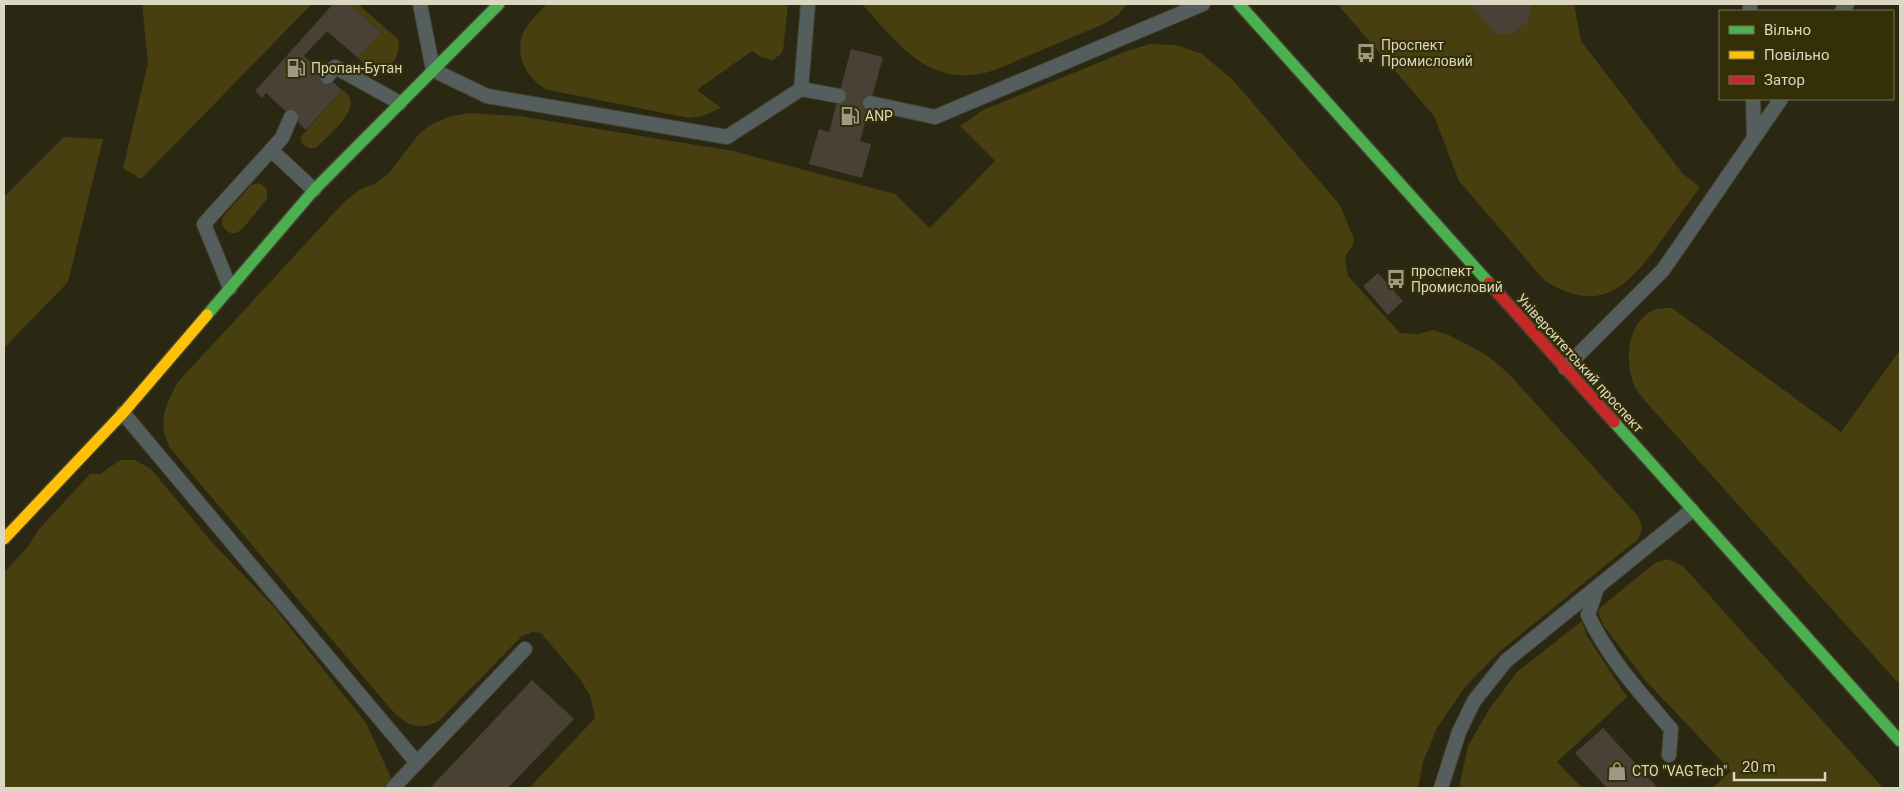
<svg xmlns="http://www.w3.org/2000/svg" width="1904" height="792" font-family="Roboto,sans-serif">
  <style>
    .green { fill: #473f0f }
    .building { fill: #494135 }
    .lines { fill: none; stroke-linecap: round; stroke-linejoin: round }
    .lane-casing { stroke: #444131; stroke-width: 16 }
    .fast-casing { stroke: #444131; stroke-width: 14 }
    .slow-casing { stroke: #444131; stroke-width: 14 }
    .jam-casing { stroke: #444131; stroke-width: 14 }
    .lane { stroke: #545e5d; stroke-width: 14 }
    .fast { stroke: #4caf50; stroke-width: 11 }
    .slow { stroke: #ffc107; stroke-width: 11 }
    .jam { stroke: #c62828; stroke-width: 11 }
    .labels { text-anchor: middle; stroke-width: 4.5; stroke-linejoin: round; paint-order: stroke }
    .poi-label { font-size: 14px; fill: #dad7c2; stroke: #352f08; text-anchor: start }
    .street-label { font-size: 14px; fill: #dad7c2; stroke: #352f08 }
  </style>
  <rect width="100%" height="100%" fill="#2a2712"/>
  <!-- green -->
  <path class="green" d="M 142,4 L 312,4 L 141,179 L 123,168 L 148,63 Z
    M 349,4 L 358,4 L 398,39 C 402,53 391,73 375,69 C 368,68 363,63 358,58 L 381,32 Z
    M 547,4 L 788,4 L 783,51 L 780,55 L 772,60 L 761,57 L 752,51 L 697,90 L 721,108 L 703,116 L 689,118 L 548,90 C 527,80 513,54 524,31 C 530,21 539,12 547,4 Z
    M 862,4 L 1127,4 L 1118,15 L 1106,23 L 995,70 C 931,91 900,46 862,4 Z
    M 1335,4 L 1574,4 L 1581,41 L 1683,174 L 1700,187 C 1687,205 1674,223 1661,241 C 1628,287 1600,316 1544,280 L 1459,181 L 1434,116 L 1339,6 Z
    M 1150,44 L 1176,45 L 1202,54 L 1233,80 L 1340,205 L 1354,239 L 1353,245 L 1345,257 L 1348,276 L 1400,333 L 1418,334 L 1433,330 L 1449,335 L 1488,356 L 1509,374 L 1638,516 C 1643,525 1643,530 1638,539 L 1499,652 L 1465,687 L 1437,728 L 1423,762 L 1418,788 L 529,788 L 595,718 L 590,696 L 580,679 L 541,633 L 532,632 L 522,636 L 439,721 C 415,733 404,723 388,706 L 170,448 C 157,422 165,408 177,383 L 344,202 L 359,190 L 376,183 L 389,173 L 418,135 L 430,125 L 448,117 L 469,113 L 519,116 L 733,151 L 895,194 L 930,228 L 995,161 L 960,126 L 983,110 L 1127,51 Z
    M 342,90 C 367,104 332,132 320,144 L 316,148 L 309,148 L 302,144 L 300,138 Z
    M 64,137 L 103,139 L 68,282 L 4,348 L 4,197 Z
    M 259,183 L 267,189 L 267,199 C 261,206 245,228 238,232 C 231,236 225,230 222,225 L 222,218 L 251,185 Z
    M 1672,308 L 1841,432 L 1900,350 L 1900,685 L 1645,401 C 1641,396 1636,390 1634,385 C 1624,361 1627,320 1656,309 C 1660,308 1667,308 1672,308 Z
    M 120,460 L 135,460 L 151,469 L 210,540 L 273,606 L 366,723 L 392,780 L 383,788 L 4,788 L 4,572 L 27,548 L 39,529 L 90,474 L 100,474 Z
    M 1667,559 L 1683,566 L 1883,788 L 1712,788 L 1731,771 L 1645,680 L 1603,625 L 1598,612 L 1601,607 L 1655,563 Z
    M 1582,621 L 1587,636 L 1627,697 L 1557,762 L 1582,788 L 1459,788 L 1468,746 L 1490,708 L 1517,672 Z"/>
  <!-- building -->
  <path class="building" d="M 333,4 L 349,4 L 381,32 L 358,58 L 327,31 L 304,56 L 342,90 L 306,130 L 266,93 L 262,98 L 255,91 Z
    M 1471,4 L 1532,4 L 1528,21 L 1511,34 L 1494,33 Z
    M 851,49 L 883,57 L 860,141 L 871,144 L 862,178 L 809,164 L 819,129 L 829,132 Z
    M 1378,273 L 1403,301 L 1388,315 L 1363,286 Z
    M 532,680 L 574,719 L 508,788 L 430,788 Z
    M 1603,728 L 1658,788 L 1607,788 L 1575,753 Z"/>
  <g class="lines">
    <!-- lane casing -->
    <g class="lane-casing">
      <path id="lane" d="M 420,4 L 433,70 L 487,96 L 727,137 L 801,89
        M 808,4 L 801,89 L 839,96
        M 1750,4 L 1750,11
        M 1842,11 L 1847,4
        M 327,77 L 335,67 L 400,103
        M 870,103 L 935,117 L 1203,4
        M 1754,138 L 1781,99
        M 271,150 L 314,190
        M 230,288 L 204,224 L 282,138 L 291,117
        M 1565,368 L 1663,270 L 1681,244 L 1754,138 L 1753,99
        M 123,413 L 417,763
        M 1597,588 L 1588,615 C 1608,658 1641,694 1671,729 L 1669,755
        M 393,788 L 525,649
        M 1441,788 L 1459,732 L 1474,701 L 1506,661 L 1692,510"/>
    </g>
    <!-- fast casing -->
    <g class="fast-casing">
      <path id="fast" d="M 1239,4 L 1489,283
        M 207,315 L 314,190 L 499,4
        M 1614,422 L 1900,741"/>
    </g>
    <!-- slow casing -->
    <g class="slow-casing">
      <path id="slow" d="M 4,539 L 123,413 L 207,315"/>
    </g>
    <!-- jam casing -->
    <g class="jam-casing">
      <path id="jam" d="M 1489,283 L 1614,422"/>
    </g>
    <!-- lane -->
    <use href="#lane" class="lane"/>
    <!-- fast -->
    <use href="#fast" class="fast"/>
    <!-- slow -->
    <use href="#slow" class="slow"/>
    <!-- jam -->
    <use href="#jam" class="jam"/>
  </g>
  <!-- icons -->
  <defs>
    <g id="bus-bare" transform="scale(1.5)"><path d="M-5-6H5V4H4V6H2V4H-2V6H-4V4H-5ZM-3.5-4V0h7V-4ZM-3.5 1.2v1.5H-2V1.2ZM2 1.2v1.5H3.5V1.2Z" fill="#9c9984" stroke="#352f08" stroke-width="2.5" paint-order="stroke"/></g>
    <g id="fuel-bare" transform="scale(1.5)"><path d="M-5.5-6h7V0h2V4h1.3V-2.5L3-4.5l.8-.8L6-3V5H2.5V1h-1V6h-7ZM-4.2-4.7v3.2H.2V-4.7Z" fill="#9c9984" stroke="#352f08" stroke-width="2.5" paint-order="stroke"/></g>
    <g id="shop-bare" transform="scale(1.5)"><path d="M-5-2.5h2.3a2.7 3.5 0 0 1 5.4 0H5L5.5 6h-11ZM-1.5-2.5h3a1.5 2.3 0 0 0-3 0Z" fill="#9c9984" stroke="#352f08" stroke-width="2.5" paint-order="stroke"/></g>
  </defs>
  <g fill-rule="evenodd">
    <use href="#bus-bare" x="1366" y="53"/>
    <use href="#fuel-bare" x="296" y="68"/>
    <use href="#fuel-bare" x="850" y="116"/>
    <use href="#bus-bare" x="1396" y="279"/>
    <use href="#shop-bare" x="1617" y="771"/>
  </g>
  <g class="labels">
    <!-- poi labels -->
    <g class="poi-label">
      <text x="1381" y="50">Проспект<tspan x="1381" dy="16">Промисловий</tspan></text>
      <text x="311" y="73">Пропан-Бутан</text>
      <text x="865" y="121">ANP</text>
      <text x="1411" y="276">проспект<tspan x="1411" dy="16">Промисловий</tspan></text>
      <text x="1632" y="776">СТО "VAGTech"</text>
    </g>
    <!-- street labels -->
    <g class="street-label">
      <text transform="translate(1580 363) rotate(48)" y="5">Університетський проспект</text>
    </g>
  </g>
  <!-- border -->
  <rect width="1904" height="792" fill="none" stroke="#dad7c2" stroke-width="10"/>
  <!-- legend -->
  <rect x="1719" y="10" width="175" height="90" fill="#352f08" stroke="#777252"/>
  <rect x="1729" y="26" width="25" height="8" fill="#4caf50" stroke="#777252"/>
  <text x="1764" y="35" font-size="15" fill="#dad7c2">Вільно</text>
  <rect x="1729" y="51" width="25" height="8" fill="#ffc107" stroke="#777252"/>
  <text x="1764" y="60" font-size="15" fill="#dad7c2">Повільно</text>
  <rect x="1729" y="76" width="25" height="8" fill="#c62828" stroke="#777252"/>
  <text x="1764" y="85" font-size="15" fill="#dad7c2">Затор</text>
  <!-- scale -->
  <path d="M1734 772v8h91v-8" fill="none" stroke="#dad7c2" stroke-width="2.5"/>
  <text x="1742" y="772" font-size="15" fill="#dad7c2" stroke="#352f08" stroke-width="4" paint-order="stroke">20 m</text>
</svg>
